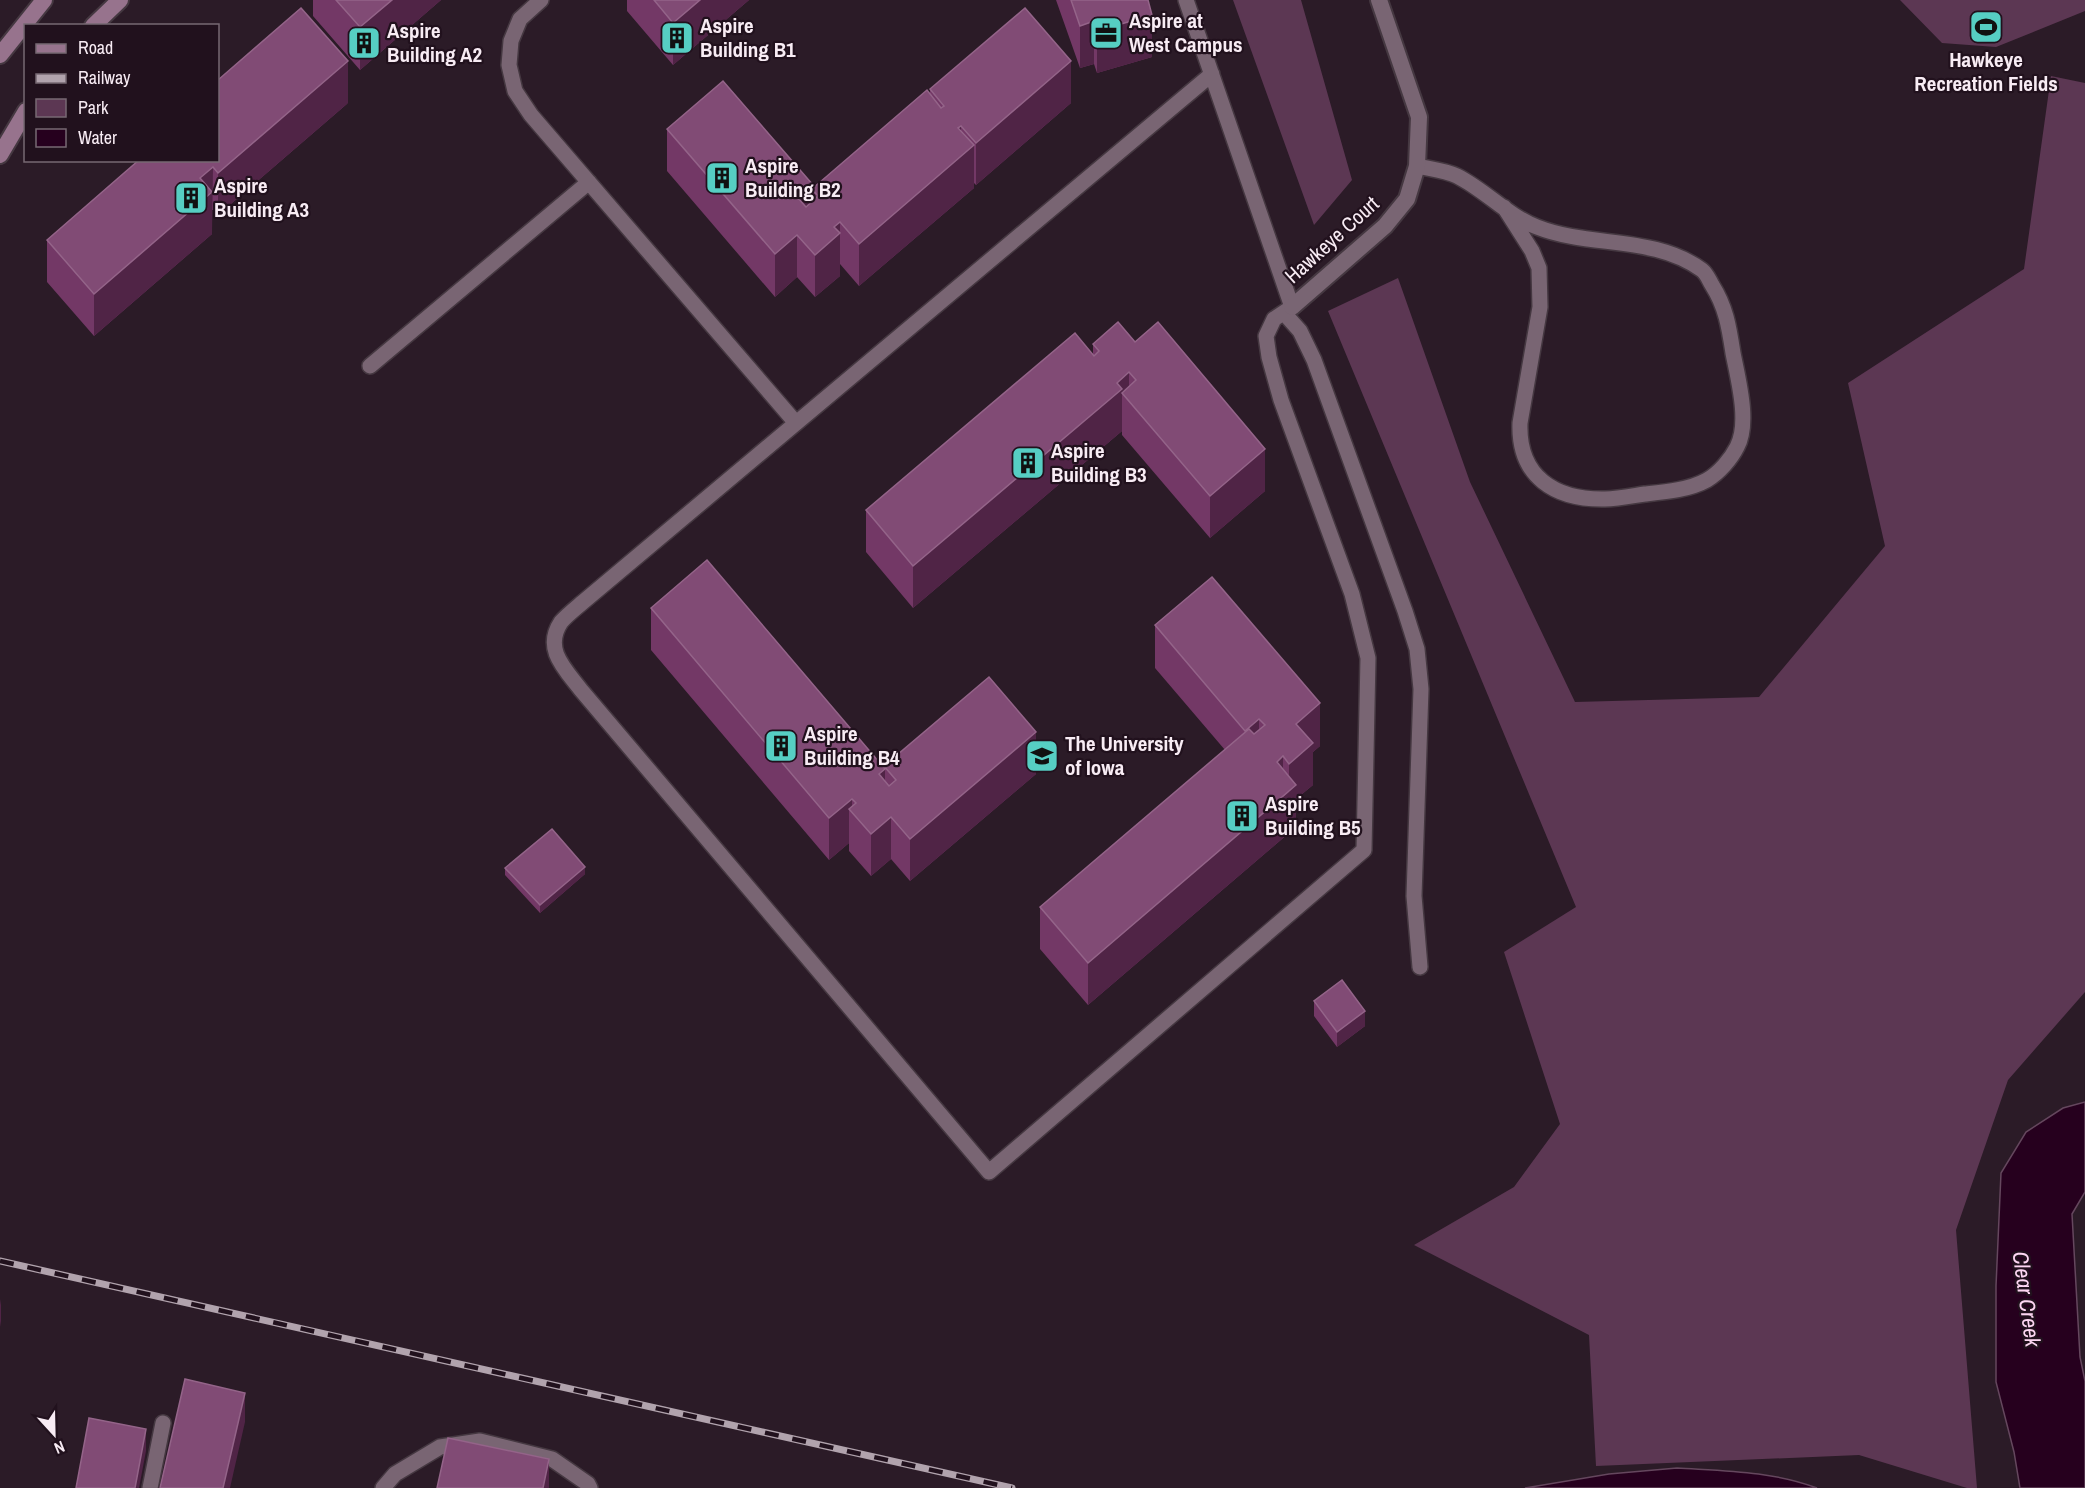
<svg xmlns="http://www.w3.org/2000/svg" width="2085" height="1488" font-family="'Archivo Narrow',sans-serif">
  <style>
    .green { fill: #5c3753 }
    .water { fill: #26001e; stroke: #65475e; stroke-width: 1.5 }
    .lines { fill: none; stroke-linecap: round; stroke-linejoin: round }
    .service-casing { stroke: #453841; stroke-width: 18 }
    .minor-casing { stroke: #453841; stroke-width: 20 }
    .secondary-casing { stroke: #453841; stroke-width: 20 }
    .service { stroke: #796573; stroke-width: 15 }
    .minor { stroke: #796573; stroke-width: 16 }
    .secondary { stroke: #97738d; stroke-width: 16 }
    .rail-casing { stroke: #b1a3ad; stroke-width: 7 }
    .rail { stroke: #21111d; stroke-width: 4.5; stroke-dasharray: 14; stroke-linecap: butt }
    .wall { fill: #733866 }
    .shaded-wall { fill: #502446 }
    .building { fill: #814b75; stroke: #946489; stroke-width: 1.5 }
    .labels { text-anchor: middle; stroke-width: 4.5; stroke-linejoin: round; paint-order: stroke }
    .poi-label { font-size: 21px; font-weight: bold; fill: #f8ecf4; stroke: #21111d; text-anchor: start }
    .street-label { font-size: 21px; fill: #f8ecf4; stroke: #21111d }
    .water-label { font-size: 22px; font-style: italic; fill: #fdd6f2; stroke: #21111d }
  </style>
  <rect width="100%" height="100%" fill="#2b1b27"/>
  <!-- green -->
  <path class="green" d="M 1233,0 L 1301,0 L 1352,180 L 1314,225 Z
    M 1900,0 L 2085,0 L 2085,11 L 1996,47 L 1942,43 Z
    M 2051,76 L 2085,83 L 2085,992 L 2008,1080 L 1956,1230 L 1977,1488 L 1967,1488 L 1859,1455 L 1596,1466 L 1589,1335 L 1414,1245 L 1514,1187 L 1560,1124 L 1504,952 L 1576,907 L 1328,311 L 1398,278 L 1470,482 L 1575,702 L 1759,697 L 1885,546 L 1848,383 L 2024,269 Z"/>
  <!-- water -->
  <path class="water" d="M 2085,1102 L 2085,1192 L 2072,1214 L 2080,1357 L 2085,1381 L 2085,1488 L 2020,1488 L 2014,1452 L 1996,1382 L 1996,1286 L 2001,1173 L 2026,1132 L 2063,1108 Z
    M 1677,1468 C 1724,1471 1772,1471 1817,1488 L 1525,1488 L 1609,1474 Z"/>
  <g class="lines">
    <!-- service casing -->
    <g class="service-casing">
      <path id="service" d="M 541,0 L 520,19 L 511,41 L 509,65 L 515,91 L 531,115 L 796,423
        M 1186,0 L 1292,307 L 1274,319 L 1266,336 L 1269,357 L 1281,400 L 1352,594 L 1368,658 L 1364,850 L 989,1172 L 581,690 C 565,669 543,649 561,622 C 567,615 576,608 583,602 L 1212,74
        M 1417,166 C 1430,169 1445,170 1457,176 C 1485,190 1508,216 1537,227 C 1590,248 1654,235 1702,270 C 1707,274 1709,280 1712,285 C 1726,307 1729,327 1733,353 C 1738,379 1750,423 1737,447 C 1731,459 1719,473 1707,480 C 1689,490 1665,492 1645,494 C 1632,496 1618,499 1605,499 C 1555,500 1518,477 1520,423 L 1540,307 L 1539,268 L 1532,251 L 1504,207
        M 1284,313 L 1300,331 L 1314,360 L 1405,611 L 1417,649 L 1421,689 L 1414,896 L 1420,967
        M 370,366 L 589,182
        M 150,1488 L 163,1423
        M 383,1488 L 395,1474 L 440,1447 L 480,1441 L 552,1459 L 588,1484 L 590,1488"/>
    </g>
    <!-- minor casing -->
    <g class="minor-casing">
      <path id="minor" d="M 1292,307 L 1385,226 L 1407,199 L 1417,166 L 1419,117 L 1379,0"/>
    </g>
    <!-- secondary casing -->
    <g class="secondary-casing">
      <path id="secondary" d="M 93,26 L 120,0
        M 0,55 L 44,0
        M 0,155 L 26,111"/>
    </g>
    <!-- service -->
    <use href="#service" class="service"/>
    <!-- minor -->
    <use href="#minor" class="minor"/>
    <!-- secondary -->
    <use href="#secondary" class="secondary"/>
    <!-- rail casing -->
    <g class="rail-casing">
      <path id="rail" d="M 0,1261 L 1012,1488"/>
    </g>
    <!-- rail -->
    <use href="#rail" class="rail"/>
  </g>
  <!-- wall -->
  <path class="wall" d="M 313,0 L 441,0 L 360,70 L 313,16 Z
    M 627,0 L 749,0 L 673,65 L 627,11 Z
    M 1056,0 L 1148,0 L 1152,57 L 1097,73 L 1094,64 L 1080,68 Z
    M 930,89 L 1071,103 L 976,185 L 974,183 L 974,188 L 859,286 L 840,264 L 840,276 L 815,297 L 797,277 L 775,297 L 667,171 L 667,129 L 813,187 L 930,94 Z
    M 348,103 L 218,215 L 213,210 L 212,210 L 212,234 L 94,336 L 47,282 L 47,240 Z
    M 1118,322 L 1265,491 L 1210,538 L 1122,435 L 1122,431 L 913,608 L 866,552 L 866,510 L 1093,354 L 1093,344 Z
    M 651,608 L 884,769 L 884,766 L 1036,774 L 910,881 L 891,859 L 871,876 L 849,851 L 849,843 L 829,860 L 651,650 Z
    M 1155,625 L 1320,746 L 1313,752 L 1313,785 L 1296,799 L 1296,827 L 1088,1005 L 1040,949 L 1040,907 L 1225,750 L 1155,668 Z
    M 505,868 L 585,874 L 540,913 L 505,875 Z
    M 1314,1001 L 1365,1026 L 1337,1047 L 1314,1016 Z"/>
  <!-- shaded-wall -->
  <path class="shaded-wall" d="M 392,0 L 441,0 L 360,70 L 360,27 Z
    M 700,0 L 749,0 L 673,65 L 673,23 Z
    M 1152,15 L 1152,57 L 1097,73 L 1097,31 Z
    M 1094,21 L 1094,64 L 1080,68 L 1080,26 Z
    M 348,61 L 348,103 L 218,215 L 218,173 Z
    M 1071,61 L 1071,103 L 976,185 L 976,143 Z
    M 961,126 L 961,156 L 974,145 L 974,188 L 859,286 L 859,244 Z
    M 213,167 L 212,234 L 94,336 L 94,294 L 200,178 Z
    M 813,185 L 813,190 L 812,189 L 812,228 L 798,198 Z
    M 840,222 L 840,276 L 815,297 L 815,255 L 834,227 Z
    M 797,235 L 797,277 L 775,297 L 775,254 Z
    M 1129,372 L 1129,401 L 1122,393 L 1122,431 L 913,608 L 913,566 Z
    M 1265,449 L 1265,491 L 1210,538 L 1210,496 Z
    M 1320,703 L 1320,746 L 1313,752 L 1313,785 L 1296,799 L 1296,827 L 1088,1005 L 1088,963 L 1277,762 L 1283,756 L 1283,797 L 1289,792 L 1289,764 L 1296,724 Z
    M 1259,719 L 1259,761 L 1245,773 L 1245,731 Z
    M 1036,732 L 1036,774 L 910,881 L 910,839 Z
    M 885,769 L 885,811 L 879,774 Z
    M 852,799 L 852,813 L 849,809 L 849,843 L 829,860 L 829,818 Z
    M 891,817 L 891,859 L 871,876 L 871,834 Z
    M 585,867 L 585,874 L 540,913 L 540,905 Z
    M 1365,1011 L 1365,1026 L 1337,1047 L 1337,1032 Z
    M 1,1299 L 1,1321 L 0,1327 L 0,1305 Z
    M 245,1393 L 245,1422 L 230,1488 L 223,1488 Z
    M 146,1429 L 146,1451 L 139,1488 L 135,1488 Z
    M 549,1459 L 549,1488 L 543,1488 Z"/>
  <!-- building -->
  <path class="building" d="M 336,0 L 392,0 L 360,27 Z
    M 654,0 L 700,0 L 673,23 Z
    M 1071,0 L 1148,0 L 1152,15 L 1097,31 L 1094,21 L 1080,26 Z
    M 301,8 L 348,61 L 218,173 L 213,167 L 200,178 L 212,192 L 94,294 L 47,240 L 139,160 L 218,160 L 218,80 Z
    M 1025,8 L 1071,61 L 976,143 L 961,126 L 958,128 L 974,145 L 859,244 L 840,222 L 834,227 L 840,233 L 815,255 L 797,235 L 775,254 L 667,129 L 723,81 L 813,185 L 798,198 L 806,207 L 818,196 L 812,189 L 927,90 L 941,108 L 944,106 L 930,89 Z
    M 1118,322 L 1135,342 L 1158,322 L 1265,449 L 1210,496 L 1122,393 L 1136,380 L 1129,372 L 1117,383 L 1122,389 L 913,566 L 866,510 L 1075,333 L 1094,356 L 1099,351 L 1093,344 Z
    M 707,560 L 885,769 L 879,774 L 889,786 L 896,780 L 884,766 L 989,677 L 1036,732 L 910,839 L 891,817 L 871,834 L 849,809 L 856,803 L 852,799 L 829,818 L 651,608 Z
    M 1212,577 L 1320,703 L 1296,724 L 1313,743 L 1289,764 L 1283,756 L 1277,762 L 1296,785 L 1088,963 L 1040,907 L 1249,729 L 1254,734 L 1265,725 L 1259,719 L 1245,731 L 1155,625 Z
    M 552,829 L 585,867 L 540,905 L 505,868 Z
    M 1342,980 L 1365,1011 L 1337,1032 L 1314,1001 Z
    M 185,1379 L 245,1393 L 223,1488 L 160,1488 Z
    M 89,1418 L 146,1429 L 135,1488 L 76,1488 Z
    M 448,1438 L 549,1459 L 543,1488 L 437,1488 Z"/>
  <!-- icons -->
  <defs>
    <g id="stadium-square" transform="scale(1.725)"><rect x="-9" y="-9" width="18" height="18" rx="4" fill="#56cec3" stroke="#21111d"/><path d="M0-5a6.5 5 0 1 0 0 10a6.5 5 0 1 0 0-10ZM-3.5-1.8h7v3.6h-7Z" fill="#111"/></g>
    <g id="office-square" transform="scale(1.725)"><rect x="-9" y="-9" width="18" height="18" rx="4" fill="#56cec3" stroke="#21111d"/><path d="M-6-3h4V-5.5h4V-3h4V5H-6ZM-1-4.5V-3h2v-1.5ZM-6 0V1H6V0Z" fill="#111"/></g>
    <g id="building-square" transform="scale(1.725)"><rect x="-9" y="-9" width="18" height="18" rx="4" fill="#56cec3" stroke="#21111d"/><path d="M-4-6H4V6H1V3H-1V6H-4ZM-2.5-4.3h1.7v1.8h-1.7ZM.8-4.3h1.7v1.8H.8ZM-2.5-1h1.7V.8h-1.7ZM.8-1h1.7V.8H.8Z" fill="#111"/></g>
    <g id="university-square" transform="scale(1.725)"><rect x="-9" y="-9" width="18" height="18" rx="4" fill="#56cec3" stroke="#21111d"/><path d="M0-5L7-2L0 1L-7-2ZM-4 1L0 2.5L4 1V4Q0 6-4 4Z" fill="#111"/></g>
  </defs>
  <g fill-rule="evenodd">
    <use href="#stadium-square" x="1986" y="27"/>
    <use href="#office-square" x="1106" y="33"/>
    <use href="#building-square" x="677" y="38"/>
    <use href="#building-square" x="364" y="43"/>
    <use href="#building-square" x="722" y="178"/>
    <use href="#building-square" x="191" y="198"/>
    <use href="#building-square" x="1028" y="463"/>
    <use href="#building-square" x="781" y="746"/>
    <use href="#university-square" x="1042" y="756"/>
    <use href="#building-square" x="1242" y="816"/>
  </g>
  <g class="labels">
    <!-- poi labels -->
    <g class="poi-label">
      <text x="1129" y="28">Aspire at<tspan x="1129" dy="24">West Campus</tspan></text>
      <text x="700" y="33">Aspire<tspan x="700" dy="24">Building B1</tspan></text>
      <text x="387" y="38">Aspire<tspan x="387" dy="24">Building A2</tspan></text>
      <text x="1986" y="67" text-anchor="middle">Hawkeye<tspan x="1986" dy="24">Recreation Fields</tspan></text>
      <text x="745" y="173">Aspire<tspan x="745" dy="24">Building B2</tspan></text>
      <text x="214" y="193">Aspire<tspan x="214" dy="24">Building A3</tspan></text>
      <text x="1051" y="458">Aspire<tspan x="1051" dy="24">Building B3</tspan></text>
      <text x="804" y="741">Aspire<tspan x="804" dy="24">Building B4</tspan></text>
      <text x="1065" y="751">The University<tspan x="1065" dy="24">of Iowa</tspan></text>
      <text x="1265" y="811">Aspire<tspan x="1265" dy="24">Building B5</tspan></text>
    </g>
    <!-- street labels -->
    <g class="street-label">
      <text transform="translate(1332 240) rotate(-42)" y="7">Hawkeye Court</text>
    </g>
    <!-- water labels -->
    <g class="water-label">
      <text transform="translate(2027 1299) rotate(82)" y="8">Clear Creek</text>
    </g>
  </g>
  <!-- legend -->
  <rect x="24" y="24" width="195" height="138" fill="#21111d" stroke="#776973" stroke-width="1.5"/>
  <rect x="36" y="44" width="30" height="9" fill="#97738d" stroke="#776973" stroke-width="1.5"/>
  <text x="78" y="54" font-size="18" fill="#f8ecf4">Road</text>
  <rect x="36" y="74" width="30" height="9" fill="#b1a3ad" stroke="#776973" stroke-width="1.5"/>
  <text x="78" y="84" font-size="18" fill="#f8ecf4">Railway</text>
  <rect x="36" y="99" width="30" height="18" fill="#5c3753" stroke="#776973" stroke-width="1.5"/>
  <text x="78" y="114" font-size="18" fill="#f8ecf4">Park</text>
  <rect x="36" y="129" width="30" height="18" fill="#26001e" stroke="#776973" stroke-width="1.5"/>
  <text x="78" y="144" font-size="18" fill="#f8ecf4">Water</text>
  <!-- north arrow -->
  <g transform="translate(54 1434) rotate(158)" stroke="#21111d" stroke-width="4.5" paint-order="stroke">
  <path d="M0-4.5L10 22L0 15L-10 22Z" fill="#f8ecf4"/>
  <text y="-9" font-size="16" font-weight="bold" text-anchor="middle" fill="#f8ecf4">N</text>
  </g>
</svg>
